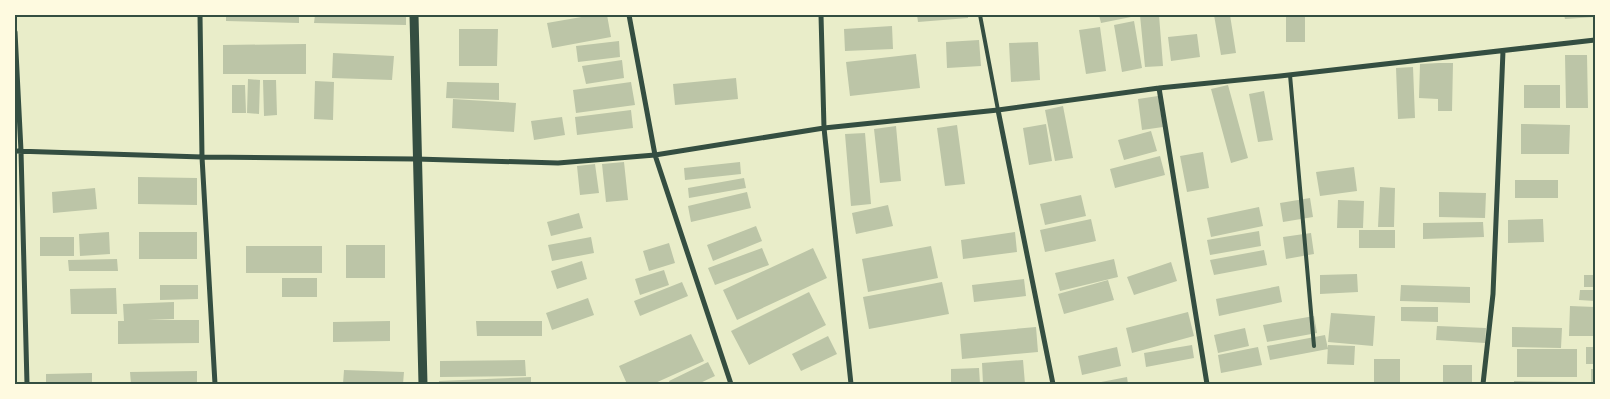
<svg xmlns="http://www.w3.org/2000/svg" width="1610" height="399" font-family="'Public Sans',sans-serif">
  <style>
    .building { fill: #bcc5a7 }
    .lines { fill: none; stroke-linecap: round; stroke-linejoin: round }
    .service { stroke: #344e41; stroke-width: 4 }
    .minor { stroke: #344e41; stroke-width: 5 }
    .tertiary { stroke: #344e41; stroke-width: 9 }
    .neatline { fill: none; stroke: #344e41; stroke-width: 2 }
  </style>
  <rect width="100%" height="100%" fill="#e9edc9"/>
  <!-- building -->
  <path class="building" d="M 226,15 L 299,15 L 299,23 L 226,21 Z
    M 315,15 L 406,15 L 406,25 L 314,23 Z
    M 593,15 L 607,15 L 611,37 L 552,48 L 547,23 Z
    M 917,15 L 968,15 L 968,18 L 918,22 Z
    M 1099,15 L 1136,15 L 1136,16 L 1101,23 Z
    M 1140,15 L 1159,15 L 1163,66 L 1145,67 Z
    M 1214,15 L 1230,15 L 1236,53 L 1221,55 Z
    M 1286,15 L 1305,15 L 1305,42 L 1286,42 Z
    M 1564,15 L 1595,15 L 1595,17 L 1565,19 Z
    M 1134,21 L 1142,68 L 1122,72 L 1114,25 Z
    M 892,26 L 893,49 L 845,51 L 844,29 Z
    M 1100,27 L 1106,71 L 1086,74 L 1079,30 Z
    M 459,29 L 498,29 L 497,66 L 459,66 Z
    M 1197,34 L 1200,57 L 1171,61 L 1168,37 Z
    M 979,40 L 981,66 L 947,68 L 946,42 Z
    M 619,41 L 620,57 L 578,62 L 576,46 Z
    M 1038,42 L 1040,80 L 1011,82 L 1009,43 Z
    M 306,44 L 306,74 L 223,74 L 223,45 Z
    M 333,53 L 394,56 L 392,80 L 332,78 Z
    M 916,54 L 920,88 L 850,96 L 846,62 Z
    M 1565,55 L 1587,55 L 1588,108 L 1566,108 Z
    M 622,60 L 624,78 L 586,84 L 582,66 Z
    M 1439,63 L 1453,63 L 1452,111 L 1438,111 L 1438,99 L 1419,98 L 1420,64 Z
    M 1413,67 L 1415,118 L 1398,119 L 1396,68 Z
    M 736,78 L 738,99 L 675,105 L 673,84 Z
    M 248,79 L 260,80 L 259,114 L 247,113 Z
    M 263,80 L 276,80 L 277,115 L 264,116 Z
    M 315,81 L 334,82 L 333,120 L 314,119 Z
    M 447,82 L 499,83 L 499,100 L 446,98 Z
    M 631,82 L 635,105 L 576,113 L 573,90 Z
    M 232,85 L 245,85 L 246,113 L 232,113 Z
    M 1228,85 L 1248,158 L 1231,163 L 1211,89 Z
    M 1524,85 L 1560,85 L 1560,108 L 1524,108 Z
    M 1264,91 L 1273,140 L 1258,142 L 1249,94 Z
    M 1158,96 L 1163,127 L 1142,130 L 1138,99 Z
    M 453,99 L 516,103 L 514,132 L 452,128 Z
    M 1063,106 L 1073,158 L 1055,161 L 1045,110 Z
    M 631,110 L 633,128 L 577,135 L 575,117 Z
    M 562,117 L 565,135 L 534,140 L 531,121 Z
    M 1046,124 L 1052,161 L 1029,165 L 1023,128 Z
    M 1521,124 L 1570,125 L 1569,154 L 1521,154 Z
    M 957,125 L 965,184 L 945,186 L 937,128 Z
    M 896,126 L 901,181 L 880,183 L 874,129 Z
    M 1151,131 L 1157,151 L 1124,160 L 1118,140 Z
    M 865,133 L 871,204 L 851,206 L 845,134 Z
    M 1203,152 L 1209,188 L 1187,192 L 1180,156 Z
    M 1160,156 L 1165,175 L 1115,188 L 1110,169 Z
    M 624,162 L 628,200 L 606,202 L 602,164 Z
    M 740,162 L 741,174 L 685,180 L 684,168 Z
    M 595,164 L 599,193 L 580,195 L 577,166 Z
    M 1354,167 L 1357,191 L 1320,196 L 1316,172 Z
    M 138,177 L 197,178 L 197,205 L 138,204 Z
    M 744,178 L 746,188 L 689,198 L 688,188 Z
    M 1515,180 L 1558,180 L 1558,198 L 1515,198 Z
    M 1380,187 L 1395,188 L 1394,227 L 1378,227 Z
    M 95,188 L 97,209 L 53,213 L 52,192 Z
    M 747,192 L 751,208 L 691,222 L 688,206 Z
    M 1439,192 L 1486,193 L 1485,218 L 1439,217 Z
    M 1081,195 L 1086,216 L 1045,225 L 1040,204 Z
    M 1310,198 L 1313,217 L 1283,222 L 1280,203 Z
    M 1338,200 L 1364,201 L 1363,228 L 1337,228 Z
    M 888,205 L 893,226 L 856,234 L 852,213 Z
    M 1259,207 L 1263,226 L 1211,237 L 1207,218 Z
    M 579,213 L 583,228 L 551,236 L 547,222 Z
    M 1091,219 L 1096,241 L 1045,252 L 1040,230 Z
    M 1543,219 L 1544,242 L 1508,243 L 1508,220 Z
    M 1483,222 L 1484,237 L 1423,239 L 1423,223 Z
    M 756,226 L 762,241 L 713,261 L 707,245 Z
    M 1359,230 L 1395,230 L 1395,248 L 1359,248 Z
    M 1259,231 L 1261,246 L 1210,255 L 1207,240 Z
    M 109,232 L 110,254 L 80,256 L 79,234 Z
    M 139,232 L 197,232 L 197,259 L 139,259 Z
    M 1015,232 L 1017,252 L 963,259 L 961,240 Z
    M 1311,233 L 1314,254 L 1286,259 L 1283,237 Z
    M 40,237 L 74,237 L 74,256 L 40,256 Z
    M 591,237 L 594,253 L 552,261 L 548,245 Z
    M 669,243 L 675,263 L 649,271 L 643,251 Z
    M 346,245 L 385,245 L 385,278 L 346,278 Z
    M 246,246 L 322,246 L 322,273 L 246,273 Z
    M 931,246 L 938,278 L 868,292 L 862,259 Z
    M 762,248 L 769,265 L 715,285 L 708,268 Z
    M 813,248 L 827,278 L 737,320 L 723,290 Z
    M 1264,250 L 1267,265 L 1214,275 L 1210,260 Z
    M 117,259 L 118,271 L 69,271 L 68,260 Z
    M 1114,259 L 1118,277 L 1060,291 L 1055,273 Z
    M 582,261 L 587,279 L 557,289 L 551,271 Z
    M 1171,262 L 1177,281 L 1134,295 L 1127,277 Z
    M 664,270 L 669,285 L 640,295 L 635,279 Z
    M 1357,274 L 1358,292 L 1320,294 L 1320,275 Z
    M 1584,275 L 1595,275 L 1595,287 L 1584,287 Z
    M 282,278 L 317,278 L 317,297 L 282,297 Z
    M 1024,279 L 1026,296 L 974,302 L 972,285 Z
    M 1108,280 L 1114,300 L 1064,314 L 1058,294 Z
    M 682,282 L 688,296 L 640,316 L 634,301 Z
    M 942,282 L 949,314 L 869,329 L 863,297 Z
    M 160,285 L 198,285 L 198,299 L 160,300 Z
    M 1401,285 L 1470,287 L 1470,303 L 1400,301 Z
    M 1279,286 L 1282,302 L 1219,316 L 1216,299 Z
    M 116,288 L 117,314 L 71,314 L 70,289 Z
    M 1580,290 L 1595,290 L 1595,301 L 1579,300 Z
    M 809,292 L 826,325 L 749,365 L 731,331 Z
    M 588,298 L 594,315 L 552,330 L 546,313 Z
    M 174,302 L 174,319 L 147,320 L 199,320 L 199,343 L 118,344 L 118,321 L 124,321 L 123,304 Z
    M 1570,306 L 1595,307 L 1595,336 L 1569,336 Z
    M 1401,307 L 1438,307 L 1438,322 L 1401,321 Z
    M 1188,312 L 1194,336 L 1132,353 L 1126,328 Z
    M 1331,313 L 1375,316 L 1373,346 L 1328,342 Z
    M 1314,316 L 1317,333 L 1267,342 L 1263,325 Z
    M 390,321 L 390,341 L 333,342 L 333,322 Z
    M 476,321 L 542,321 L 542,336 L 477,336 Z
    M 1437,326 L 1486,328 L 1485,343 L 1436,340 Z
    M 1036,327 L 1038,352 L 962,359 L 960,334 Z
    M 1512,327 L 1562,328 L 1561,348 L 1512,347 Z
    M 1245,328 L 1249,346 L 1218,353 L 1214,335 Z
    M 691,334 L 704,361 L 653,384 L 627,384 L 619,366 Z
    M 1325,335 L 1328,349 L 1270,360 L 1267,346 Z
    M 828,336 L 837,354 L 801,371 L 792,354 Z
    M 1192,345 L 1194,358 L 1146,367 L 1144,353 Z
    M 1328,345 L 1355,346 L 1354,365 L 1327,364 Z
    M 1117,347 L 1121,366 L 1082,375 L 1078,356 Z
    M 1258,347 L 1262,365 L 1221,373 L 1218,355 Z
    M 1586,347 L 1595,347 L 1595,364 L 1586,364 Z
    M 1517,349 L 1577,349 L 1577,377 L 1517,377 Z
    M 1374,359 L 1400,359 L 1400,384 L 1374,384 Z
    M 525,360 L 526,376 L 440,377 L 440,361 Z
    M 1023,360 L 1025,384 L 983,384 L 982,363 Z
    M 708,362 L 715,376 L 698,384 L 670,384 L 669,381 Z
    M 1443,365 L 1472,365 L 1472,384 L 1443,384 Z
    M 979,368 L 980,384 L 951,384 L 951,369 Z
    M 1591,369 L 1595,369 L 1595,383 L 1591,383 Z
    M 344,370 L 404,372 L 403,384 L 343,384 Z
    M 197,371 L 197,384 L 131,384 L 130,372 Z
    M 92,373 L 92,384 L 46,384 L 46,374 Z
    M 531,377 L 531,384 L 439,384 L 439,381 Z
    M 1127,377 L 1128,384 L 1096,384 L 1096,383 Z
    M 1514,381 L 1579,382 L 1579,384 L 1514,384 Z"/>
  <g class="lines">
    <!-- service -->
    <path class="service" d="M 980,15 L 998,110
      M 1290,75 L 1314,346"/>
    <!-- minor -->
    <path class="minor" d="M 200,15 L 202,157 L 215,384
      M 629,15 L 655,155 L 731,384
      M 821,15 L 824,128 L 851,384
      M 15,32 L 21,151 L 27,384
      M 1159,88 L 1207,384
      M 998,110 L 1053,384
      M 15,151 L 202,157 L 416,159 L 558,163 L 655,155 L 824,128 L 998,110 L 1159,88 L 1280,76 L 1595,40
      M 1483,384 L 1493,294 L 1503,51"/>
    <!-- tertiary -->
    <path class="tertiary" d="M 414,15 L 423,384"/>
  </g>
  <!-- border -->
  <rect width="1610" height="399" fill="none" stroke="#fefae0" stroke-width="32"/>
  <rect x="16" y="16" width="1578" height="367" class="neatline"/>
</svg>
